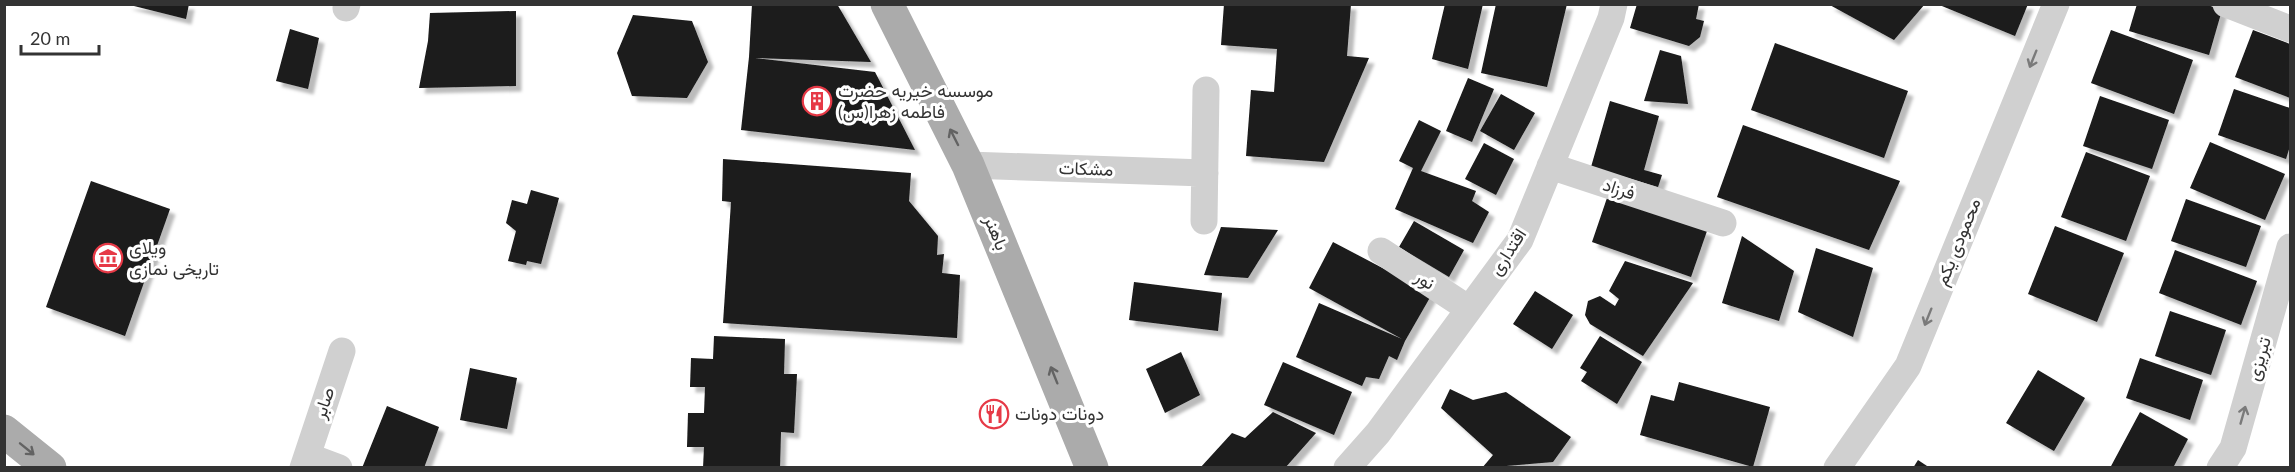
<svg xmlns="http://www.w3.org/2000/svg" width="2295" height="472" font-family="Lato,Vazirmatn,sans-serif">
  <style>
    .building { fill: #1a1a1a; filter: url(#shadow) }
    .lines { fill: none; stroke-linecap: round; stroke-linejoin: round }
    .minor { stroke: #d0d0d0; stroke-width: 27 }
    .major { stroke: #ababab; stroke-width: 33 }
    .oneway { stroke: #7a7a7a }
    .oneway2 { stroke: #636363 }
    .labels { text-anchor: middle; stroke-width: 6; stroke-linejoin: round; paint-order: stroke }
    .poi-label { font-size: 18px; fill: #333; stroke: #fff; text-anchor: start }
    .street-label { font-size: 18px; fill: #333; stroke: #fff }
  </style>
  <defs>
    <filter id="shadow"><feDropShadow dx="5.5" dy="5.5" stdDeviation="1.5" flood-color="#0004"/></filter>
  </defs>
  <rect width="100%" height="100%" fill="#fff"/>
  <!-- building -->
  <path class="building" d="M 126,4 L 189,4 L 186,19 Z
    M 752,4 L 837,4 L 871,62 L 755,58 L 875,72 L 915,150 L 741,130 L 749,57 Z
    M 1224,4 L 1351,4 L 1347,56 L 1369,58 L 1324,162 L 1246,156 L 1251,90 L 1274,92 L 1277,49 L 1221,45 Z
    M 1445,4 L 1483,4 L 1468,69 L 1432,59 Z
    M 1496,4 L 1567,4 L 1547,87 L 1481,73 Z
    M 1637,4 L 1699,4 L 1696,19 L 1704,21 L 1700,37 L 1689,46 L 1630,28 Z
    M 1828,4 L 1925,4 L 1894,40 Z
    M 1937,4 L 2028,4 L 2015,36 Z
    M 2137,4 L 2205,4 L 2222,10 L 2209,55 L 2129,31 Z
    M 516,11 L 516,86 L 419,88 L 428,41 L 430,13 Z
    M 633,15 L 692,21 L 708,62 L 687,98 L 632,96 L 617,53 Z
    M 290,29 L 319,38 L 308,89 L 276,81 Z
    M 2111,30 L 2193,60 L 2174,114 L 2091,83 Z
    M 2253,30 L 2290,44 L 2290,98 L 2235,77 Z
    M 1775,43 L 1908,91 L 1884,158 L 1751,110 Z
    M 1660,50 L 1681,56 L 1688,104 L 1644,101 Z
    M 1468,78 L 1494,89 L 1472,142 L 1446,131 Z
    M 2234,89 L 2290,108 L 2290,146 L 2286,159 L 2218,135 Z
    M 1501,94 L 1535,113 L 1514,150 L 1480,131 Z
    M 2100,96 L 2169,120 L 2152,169 L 2083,146 Z
    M 1610,101 L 1659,116 L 1644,170 L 1662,175 L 1658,187 L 1591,167 Z
    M 1419,120 L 1441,131 L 1421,171 L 1476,191 L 1472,201 L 1489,212 L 1473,243 L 1395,209 L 1413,168 L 1399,161 Z
    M 1743,125 L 1900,181 L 1869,250 L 1717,197 Z
    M 2210,142 L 2285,174 L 2265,220 L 2190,188 Z
    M 1484,143 L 1514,159 L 1496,195 L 1465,179 Z
    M 2086,152 L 2150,176 L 2126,241 L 2061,217 Z
    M 723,159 L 911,173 L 909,201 L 938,236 L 937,255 L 944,254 L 942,273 L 960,275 L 957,338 L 723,323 L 731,202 L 722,201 Z
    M 91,181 L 170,209 L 125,336 L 46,307 Z
    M 531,190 L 559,198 L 541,264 L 527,261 L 526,265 L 508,261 L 516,231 L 506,223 L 512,200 L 527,204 Z
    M 1608,195 L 1707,231 L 1691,277 L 1592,242 Z
    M 2186,199 L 2261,226 L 2246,267 L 2171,241 Z
    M 1414,221 L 1464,250 L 1449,277 L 1399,247 Z
    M 2055,226 L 2124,253 L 2097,322 L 2028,294 Z
    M 1221,227 L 1278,230 L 1248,278 L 1204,275 Z
    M 1742,236 L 1794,271 L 1779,321 L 1722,303 Z
    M 1333,242 L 1432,294 L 1405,341 L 1397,360 L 1389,356 L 1379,379 L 1366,377 L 1362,386 L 1296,357 L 1319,303 L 1402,339 L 1309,288 Z
    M 1816,248 L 1873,268 L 1853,337 L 1798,312 Z
    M 2175,250 L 2257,281 L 2241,325 L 2159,293 Z
    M 1625,261 L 1693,283 L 1643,356 L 1590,324 L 1585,315 L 1588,301 L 1600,296 L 1615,306 L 1619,299 L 1609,291 Z
    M 1134,282 L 1222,293 L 1218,331 L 1129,320 Z
    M 1535,291 L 1573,315 L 1552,349 L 1513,324 Z
    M 2170,311 L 2226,330 L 2211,375 L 2155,356 Z
    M 714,336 L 785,339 L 784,374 L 797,374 L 794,433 L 781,432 L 780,468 L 703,468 L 704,447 L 687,447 L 688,413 L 704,413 L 705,387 L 690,387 L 691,358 L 713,359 Z
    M 1600,336 L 1642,362 L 1617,404 L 1581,381 L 1587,372 L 1580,368 Z
    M 1181,352 L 1200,395 L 1165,413 L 1146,369 Z
    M 2140,358 L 2203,380 L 2190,420 L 2126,398 Z
    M 1283,362 L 1352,392 L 1334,435 L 1264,405 Z
    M 470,368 L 517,378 L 507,429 L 460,420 Z
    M 2038,370 L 2085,398 L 2054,451 L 2006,423 Z
    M 1679,382 L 1770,407 L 1753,467 L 1640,435 L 1651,395 L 1674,401 Z
    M 1450,389 L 1473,400 L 1506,392 L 1571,437 L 1553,462 L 1482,468 L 1493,455 L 1441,408 Z
    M 387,406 L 439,427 L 424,468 L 362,468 Z
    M 1273,412 L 1316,433 L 1285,468 L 1200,468 L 1232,433 L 1245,438 Z
    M 2140,412 L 2188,439 L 2173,468 L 2110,468 Z
    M 1918,460 L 1930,468 L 1913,468 Z"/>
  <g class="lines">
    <!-- minor -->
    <path class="minor" d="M 2226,4 L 2290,29
      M 346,8 L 347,4
      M 968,165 L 1205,173
      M 1550,166 L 1723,223
      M 1204,221 L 1206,90
      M 1381,251 L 1469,309
      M 307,456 L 339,468
      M 303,468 L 342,351
      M 1347,468 L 1378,433 L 1520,240 L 1611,18 L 1614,4
      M 1837,468 L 1908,366 L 2056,4
      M 2220,468 L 2233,448 L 2290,247"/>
    <!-- major -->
    <path class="major" d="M 887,4 L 968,165 L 1092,468
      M 4,431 L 50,468"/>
  </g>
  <!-- one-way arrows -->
  <defs><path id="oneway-shaft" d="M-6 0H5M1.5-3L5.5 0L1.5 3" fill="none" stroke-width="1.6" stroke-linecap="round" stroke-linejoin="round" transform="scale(1.5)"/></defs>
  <g class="oneway">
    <use href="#oneway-shaft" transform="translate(2033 59) rotate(112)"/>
    <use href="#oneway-shaft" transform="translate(1928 317) rotate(112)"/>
    <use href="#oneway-shaft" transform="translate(2243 415) rotate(-74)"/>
  </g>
  <g class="oneway2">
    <use href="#oneway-shaft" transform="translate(954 137) rotate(-117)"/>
    <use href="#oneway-shaft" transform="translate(1054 375) rotate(-112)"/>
    <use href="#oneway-shaft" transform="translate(27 449) rotate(39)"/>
  </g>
  <!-- icons -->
  <defs>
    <g id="building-ring" transform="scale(1.5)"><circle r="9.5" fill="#fff" stroke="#e63946" stroke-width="1.5"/><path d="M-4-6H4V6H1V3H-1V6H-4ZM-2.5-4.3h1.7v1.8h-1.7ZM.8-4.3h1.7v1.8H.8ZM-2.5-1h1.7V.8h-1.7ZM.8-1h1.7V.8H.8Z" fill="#e63946"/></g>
    <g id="museum-ring" transform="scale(1.5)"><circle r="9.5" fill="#fff" stroke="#e63946" stroke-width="1.5"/><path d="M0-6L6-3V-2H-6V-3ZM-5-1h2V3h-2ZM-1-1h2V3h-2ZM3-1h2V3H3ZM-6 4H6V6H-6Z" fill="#e63946"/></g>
    <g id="restaurant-ring" transform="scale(1.5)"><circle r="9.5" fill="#fff" stroke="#e63946" stroke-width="1.5"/><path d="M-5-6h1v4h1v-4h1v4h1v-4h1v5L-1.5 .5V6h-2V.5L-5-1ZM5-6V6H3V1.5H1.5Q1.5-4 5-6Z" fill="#e63946"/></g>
  </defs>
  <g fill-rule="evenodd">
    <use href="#building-ring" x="817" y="101"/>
    <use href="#museum-ring" x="108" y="258"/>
    <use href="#restaurant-ring" x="994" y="414"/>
  </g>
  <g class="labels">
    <!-- poi labels -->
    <g class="poi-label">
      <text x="838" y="97">موسسه خیریه حضرت<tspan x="838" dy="21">فاطمه زهرا(س)</tspan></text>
      <text x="129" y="254">ویلای<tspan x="129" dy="21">تاریخی نمازی</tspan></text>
      <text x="1015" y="420">دونات دونات</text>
    </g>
    <!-- street labels -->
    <g class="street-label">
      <text transform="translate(1086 169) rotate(2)" y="6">مشکات</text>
      <text transform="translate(1619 189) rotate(18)" y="6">فرزاد</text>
      <text transform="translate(996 233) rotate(68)" y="6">باهنر</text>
      <text transform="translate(1958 242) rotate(-68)" y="6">محمودی یکم</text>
      <text transform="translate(1508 252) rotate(-57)" y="6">اقتداری</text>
      <text transform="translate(1425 280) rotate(33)" y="6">نور</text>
      <text transform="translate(2259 359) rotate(-74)" y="6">تبریزی</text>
      <text transform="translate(324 403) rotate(-72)" y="6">صابر</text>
    </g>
  </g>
  <!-- border -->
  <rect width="2295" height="472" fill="none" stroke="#333333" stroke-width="12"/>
  <!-- scale -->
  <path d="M21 45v9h78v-9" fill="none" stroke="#333333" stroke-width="3"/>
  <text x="30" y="45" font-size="18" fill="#333333" stroke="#ffffff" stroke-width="4.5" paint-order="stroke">20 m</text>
</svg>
